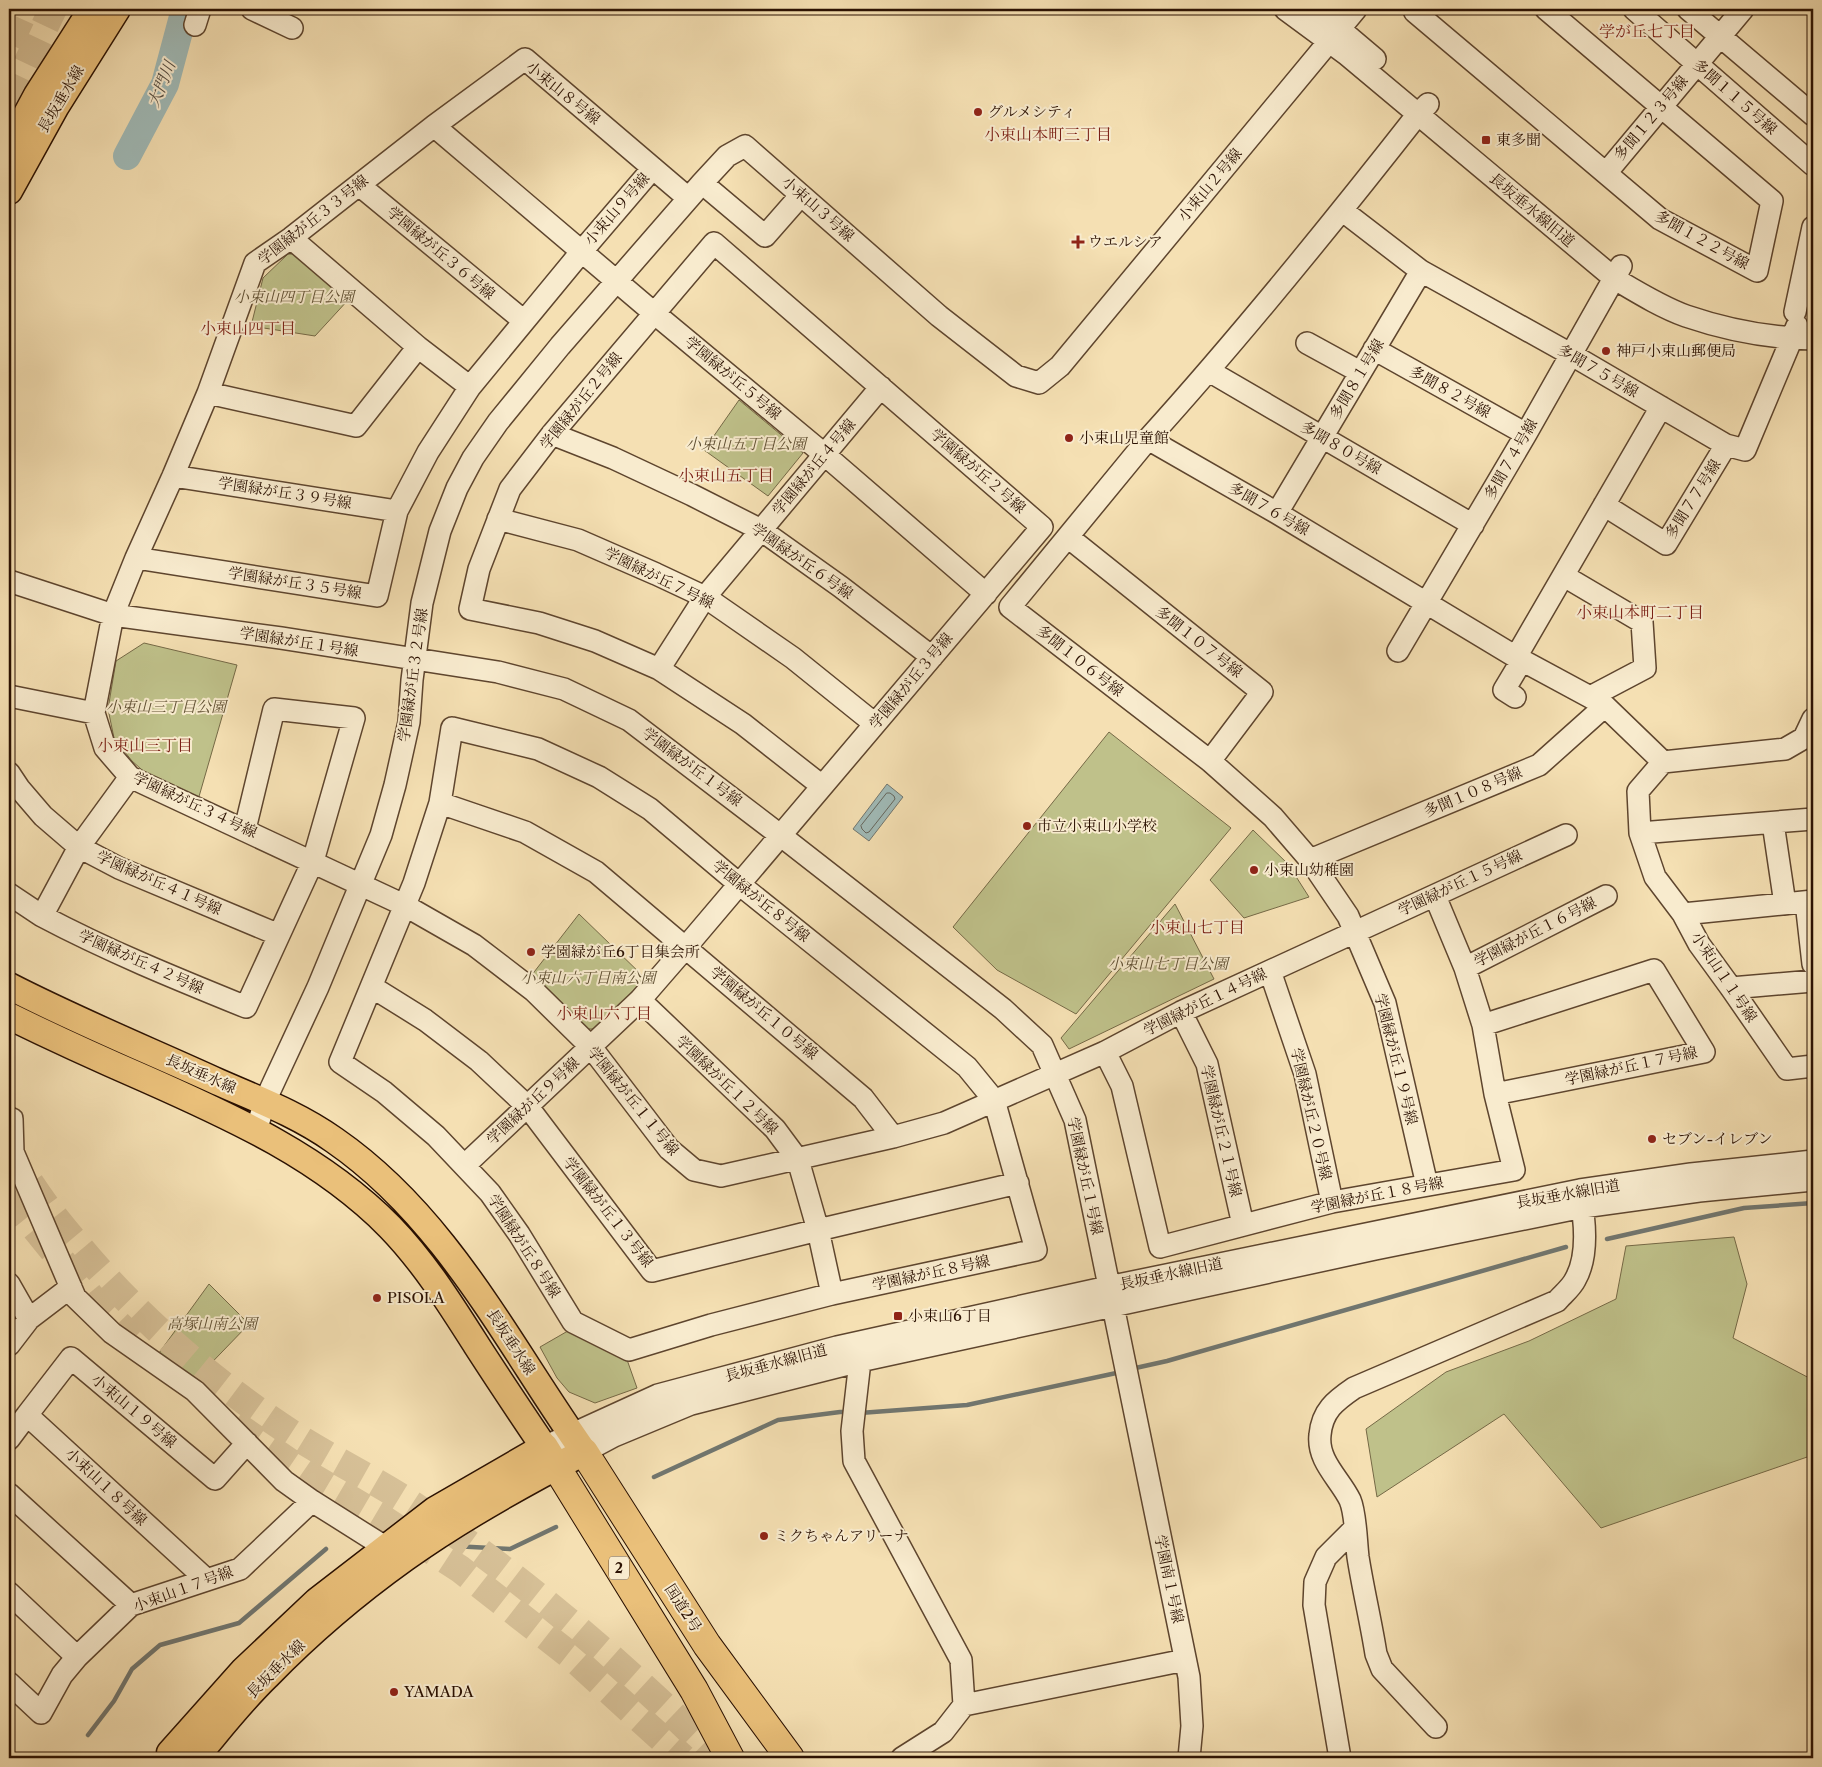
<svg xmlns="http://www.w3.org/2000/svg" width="1822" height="1767" font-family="'Libre Caslon Text','Noto Serif JP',serif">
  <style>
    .green { fill: #bfc18a; stroke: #756946 }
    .water { fill: #a0bab7; stroke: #71766f }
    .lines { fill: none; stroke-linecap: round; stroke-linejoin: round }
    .shore { stroke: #66665c; stroke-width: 1 }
    .stream { stroke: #71766f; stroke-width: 4.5 }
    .river { stroke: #a0bab7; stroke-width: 28 }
    .highway-tunnel { stroke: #d7c198; stroke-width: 28; stroke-dasharray: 28 14; stroke-linecap: butt }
    .minor-casing { stroke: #5e452e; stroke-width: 24 }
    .major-casing { stroke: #2b1102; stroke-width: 29 }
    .highway-casing { stroke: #2b1102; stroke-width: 30 }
    .minor { stroke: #f8ebce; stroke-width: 21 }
    .major { stroke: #eac07a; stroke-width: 26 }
    .highway { stroke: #eac07a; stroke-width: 28 }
    .poi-dot { fill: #8f2418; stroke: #f8ebce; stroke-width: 2 }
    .labels { text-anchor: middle; stroke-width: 4; stroke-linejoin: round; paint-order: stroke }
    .shield { fill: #f8ebce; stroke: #68523f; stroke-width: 1 }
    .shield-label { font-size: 14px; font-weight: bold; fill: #2b1102 }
    .street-label { font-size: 15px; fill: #2b1102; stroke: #f8ebce }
    .poi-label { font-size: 15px; fill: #2b1102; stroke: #f8ebce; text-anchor: start }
    .park-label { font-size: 15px; font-style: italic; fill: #5f4f32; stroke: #f8ebce }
    .neighbourhood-label { font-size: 16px; fill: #7a1f14; stroke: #f8ebce }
    .water-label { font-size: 16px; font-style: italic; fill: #544c41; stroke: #f8ebce }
  </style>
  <rect width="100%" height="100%" fill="#f5e0b3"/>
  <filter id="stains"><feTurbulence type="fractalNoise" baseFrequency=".004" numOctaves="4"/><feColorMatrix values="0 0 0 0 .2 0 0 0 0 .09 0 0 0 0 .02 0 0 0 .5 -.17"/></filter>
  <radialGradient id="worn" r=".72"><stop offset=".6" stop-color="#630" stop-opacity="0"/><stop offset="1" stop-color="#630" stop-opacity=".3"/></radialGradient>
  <!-- green -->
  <path class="green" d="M 288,254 L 298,254 L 349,299 L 315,336 L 251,326 L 263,278 Z
    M 739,400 L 803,453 L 768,496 L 704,450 Z
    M 144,643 L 237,665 L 198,800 L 149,776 L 132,761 L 114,738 L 108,709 L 116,661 Z
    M 1109,732 L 1231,828 L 1076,1014 L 997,970 L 953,927 Z
    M 1253,830 L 1288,864 L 1309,897 L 1244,918 L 1210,880 Z
    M 1175,904 L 1214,979 L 1069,1049 L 1061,1038 Z
    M 579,914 L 645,978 L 597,1029 L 581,1029 L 531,976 Z
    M 1734,1237 L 1747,1284 L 1733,1338 L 1813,1380 L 1813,1455 L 1601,1528 L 1504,1414 L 1377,1497 L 1366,1429 L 1446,1372 L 1529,1341 L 1616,1299 L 1626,1246 Z
    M 209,1284 L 249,1324 L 194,1381 L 159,1353 Z
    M 573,1328 L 625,1354 L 637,1388 L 595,1403 L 569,1392 L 557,1378 L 540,1347 Z"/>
  <!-- water -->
  <path class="water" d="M 887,784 L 903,797 L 869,841 L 853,829 Z"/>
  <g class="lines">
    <!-- shore -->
    <path class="shore" d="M 887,793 L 890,793 L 894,796 L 895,799 L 869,832 L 866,833 L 862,829 L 861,826 Z"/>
    <!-- stream -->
    <path class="stream" d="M 1607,1239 L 1744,1208 L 1813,1203
      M 1131,1369 L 1167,1361 L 1566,1247
      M 860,1413 L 967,1405 L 1121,1372
      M 654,1477 L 778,1420 L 840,1412 L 850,1412
      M 453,1546 L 510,1549 L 556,1527
      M 88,1735 L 114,1701 L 132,1669 L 160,1645 L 239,1623 L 326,1549"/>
    <!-- river -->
    <path class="river" d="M 127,156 L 165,84 L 185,9"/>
    <!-- highway-tunnel -->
    <path class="highway-tunnel" d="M 9,44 L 25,9
      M 9,102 L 53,9
      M 30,1183 C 45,1206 62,1227 80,1248 C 141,1321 214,1383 294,1435 C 335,1461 379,1482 419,1509 C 527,1581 626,1667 718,1758
      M 9,1196 L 91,1297 L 133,1339
      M 234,1424 L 304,1472 L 377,1515 L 460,1569 L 571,1656 L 683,1758"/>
    <!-- minor casing -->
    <g class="minor-casing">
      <path id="minor" d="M 252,9 L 292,28
        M 1285,9 L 1346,54 L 1615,279 C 1637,292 1661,307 1686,316 C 1727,330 1770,338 1813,339
        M 1316,9 L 1375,59
        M 1416,9 L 1415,12 L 1660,219 L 1757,271 L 1772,201 L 1546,9
        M 1634,9 L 1813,165
        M 1688,9 L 1813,115
        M 195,25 L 200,9
        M 1428,104 L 1418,114 C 1331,225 1242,335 1148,439 L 1277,513 L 1516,657 L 1661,407
        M 434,126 L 525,59 L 688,198
        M 1606,173 L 1743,9
        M 702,183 L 765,236 L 801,195
        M 359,185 L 524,321
        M 1343,211 L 1421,271 L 1572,355 L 1726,445 L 1745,450 L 1797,326
        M 291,238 L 418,347 L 470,387
        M 1795,312 L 1813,227
        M 1307,343 L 1360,372
        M 1374,349 L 1526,434
        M 1209,371 L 1473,525
        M 208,393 L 356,426 L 418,347
        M 552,434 L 613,458 L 692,495 L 761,530 L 841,587 L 932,657
        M 1148,439 L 1010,607 L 1210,761 L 1273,817 L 1310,860 L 1348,916 L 1385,1003 L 1427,1185
        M 173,476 L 397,511
        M 1604,505 L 1666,544 L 1726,445
        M 1277,513 L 1421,271
        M 498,519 L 578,540 L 656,574 L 705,597 L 793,658 L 875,724
        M 1068,537 L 1262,692 L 1210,761
        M 136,558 L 377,596 L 397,511 L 428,452 L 470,387 L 582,251 L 653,168
        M 9,581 L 113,615 L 281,638 L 498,672 L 564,689 L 629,720 L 780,835 L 1003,1009 L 1042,1045 L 1075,1120 L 1189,1677 L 1192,1726 L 1189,1758
        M 986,594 L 825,455 L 654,313 L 434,126 L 291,238 L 255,263 L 208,393 L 173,476 L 136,558 L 113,615 L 94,713 L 105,748 L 130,777 L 404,905 L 474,945 L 534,991 L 591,1047 L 669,1149 L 694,1170 L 721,1176 L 893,1137 L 944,1123 L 1105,1052 L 1181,1012 L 1566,835
        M 1398,651 L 1526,434 L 1621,266
        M 1516,657 L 1590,697 L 1645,668 L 1642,622 L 1564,576
        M 659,669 L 705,597 L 881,387
        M 9,696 L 94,713
        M 1515,697 L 1504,690 L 1522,660
        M 1605,706 L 1663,762
        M 1813,719 L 1804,738 L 1785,749 L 1663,762 L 1638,791 L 1640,833 L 1655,877 L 1683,914 L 1699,944 L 1731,988 L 1787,1069 L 1813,1066
        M 452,728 L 538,749 L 599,777 L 650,809 L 739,884 L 967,1067 L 994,1100 L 1036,1250 L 832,1294 L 711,1325 L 629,1350 L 573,1322 L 519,1234 L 490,1193 L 436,1136 L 384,1092 L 340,1062 L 414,883 L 440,803 Z
        M 9,773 L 19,788 L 43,816 L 79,847 L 119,868 L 279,935
        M 130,777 L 79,847 L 42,916 C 108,951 177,979 246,1007 L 313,861 L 354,718 L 274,709 L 245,829
        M 440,803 L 525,832 L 596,872 L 863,1098 L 893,1137
        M 1773,823 L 1785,904
        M 1640,833 L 1813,819
        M 1310,860 L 1539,765 L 1605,706 L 1590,697
        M 9,894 L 42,916
        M 1806,902 L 1813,964
        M 1683,914 L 1813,901
        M 1465,968 L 1606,896
        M 1270,971 L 1305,1074 L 1332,1202
        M 372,987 L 425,1020 L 479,1061 L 528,1107 L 652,1271 L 818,1230 L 1018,1183
        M 1731,988 L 1813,981
        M 640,1000 L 775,1129 L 798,1160 L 818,1230 L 832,1294
        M 1181,1012 L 1207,1064 L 1243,1225
        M 1483,1025 L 1654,970 L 1704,1052 L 1495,1094
        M 1105,1052 L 1122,1086 L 1160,1247 L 1332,1202 L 1514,1170 L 1495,1094 L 1483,1025 L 1465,968 L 1435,896
        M 9,1118 L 12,1119 L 13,1152 L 75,1297 L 112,1333 L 195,1391 L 284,1481 L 312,1501 L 385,1547
        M 256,1131 L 265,1101 L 318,987 L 381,835 L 395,785 L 409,722 L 412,680 L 422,603 L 440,531 L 457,488 L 473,458 L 498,422 L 560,346 L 702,183 L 727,156 L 745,146 L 939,316 L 1016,376 L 1039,383 L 1060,366 L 1356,9
        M 465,1165 L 640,1000 L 686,947 L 1042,527 L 714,243 L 552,434 L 510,489 L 479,569 L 470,609 L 539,623 L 595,641 L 659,669 L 743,724 L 822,786
        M 9,1284 L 29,1319
        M 9,1345 L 29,1319 L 71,1287
        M 860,1361 L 852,1431 L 854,1461 L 961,1660 L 964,1705
        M 27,1415 L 71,1358 L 215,1479 L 247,1443
        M 9,1439 L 27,1415 L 207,1580
        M 544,1447 L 658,1395 L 837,1347 L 1108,1287 L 1580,1190 L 1691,1174 L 1813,1161
        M 584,1452 L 614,1436 L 691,1404 L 860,1361 L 1375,1249 L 1583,1207 L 1699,1191 L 1813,1180
        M 9,1494 L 131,1605
        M 9,1593 L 77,1657
        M 9,1683 L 41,1713 L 62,1675 L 77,1657 L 131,1605 L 240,1569 L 312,1501
        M 1436,1727 L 1382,1669 L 1376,1654 C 1371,1622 1363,1589 1358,1557 C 1356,1541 1356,1514 1350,1500 C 1340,1479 1317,1461 1320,1435 C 1322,1411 1335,1401 1354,1388 L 1557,1301 C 1562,1295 1571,1288 1575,1280 C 1589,1256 1585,1220 1580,1194
        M 902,1758 L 943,1732 L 964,1705 L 1185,1660
        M 1340,1758 L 1314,1605 L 1315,1582 L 1326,1557 L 1355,1528"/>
    </g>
    <!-- major casing -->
    <g class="major-casing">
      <path id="major" d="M 9,147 L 37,95 L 92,9
        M 9,191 L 56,106 L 117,9
        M 9,986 C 77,1021 148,1050 218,1082 C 259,1100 297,1114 334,1140 C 447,1218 507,1343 584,1452 C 522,1484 461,1518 405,1558 C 356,1593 309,1633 267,1676 C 241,1701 218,1731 195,1758
        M 9,1016 C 54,1038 100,1059 146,1079 C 234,1118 322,1158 390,1227 C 424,1262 451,1305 477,1346 C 499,1380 521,1413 544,1447 L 435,1510 L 317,1601 L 244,1670 L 170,1753"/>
    </g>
    <!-- highway casing -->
    <g class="highway-casing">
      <path id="highway" d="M 544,1447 L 694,1690 L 730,1758
        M 584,1452 L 707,1645 L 790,1758"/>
    </g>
    <!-- minor -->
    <use href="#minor" class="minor"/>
    <!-- major -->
    <use href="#major" class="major"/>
    <!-- highway -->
    <use href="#highway" class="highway"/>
  </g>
  <!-- markers -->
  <g class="poi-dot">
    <circle cx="978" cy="112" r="5"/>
    <rect x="1481" y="135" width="10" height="10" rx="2.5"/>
    <path d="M1075.5 234.5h5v5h5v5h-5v5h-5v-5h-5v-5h5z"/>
    <circle cx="1606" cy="351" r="5"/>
    <circle cx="1069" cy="438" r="5"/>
    <circle cx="1027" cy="826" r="5"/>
    <circle cx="1254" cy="870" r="5"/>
    <circle cx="531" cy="952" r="5"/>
    <circle cx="1652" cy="1139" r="5"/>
    <circle cx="377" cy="1298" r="5"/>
    <rect x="893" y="1311" width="10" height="10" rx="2.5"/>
    <circle cx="764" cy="1536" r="5"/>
    <circle cx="394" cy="1692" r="5"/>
  </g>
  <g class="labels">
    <!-- shield labels -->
    <rect class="shield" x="609" y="1556.5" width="20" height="23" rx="4"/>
    <g class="shield-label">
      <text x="619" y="1573">2</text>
    </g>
    <!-- street labels -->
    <g class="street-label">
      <text transform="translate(563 93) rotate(39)" y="5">小束山８号線</text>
      <text transform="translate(1735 97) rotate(41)" y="5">多聞１１５号線</text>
      <text transform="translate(61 99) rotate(-59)" y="5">長坂垂水線</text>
      <text transform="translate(1651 118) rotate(-50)" y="5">多聞１２３号線</text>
      <text transform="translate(1210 185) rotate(-50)" y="5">小束山２号線</text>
      <text transform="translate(617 209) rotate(-49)" y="5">小束山９号線</text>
      <text transform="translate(818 209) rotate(41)" y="5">小束山３号線</text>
      <text transform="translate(1532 210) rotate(40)" y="5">長坂垂水線旧道</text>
      <text transform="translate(313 220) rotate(-38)" y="5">学園緑が丘３３号線</text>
      <text transform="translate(1702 240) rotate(29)" y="5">多聞１２２号線</text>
      <text transform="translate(441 253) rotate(40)" y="5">学園緑が丘３６号線</text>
      <text transform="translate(1598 371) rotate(30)" y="5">多聞７５号線</text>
      <text transform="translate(733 378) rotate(40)" y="5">学園緑が丘５号線</text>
      <text transform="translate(1357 379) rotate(-59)" y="5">多聞８１号線</text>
      <text transform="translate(1450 392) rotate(29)" y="5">多聞８２号線</text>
      <text transform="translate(581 401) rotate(-51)" y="5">学園緑が丘２号線</text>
      <text transform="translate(1341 448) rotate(30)" y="5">多聞８０号線</text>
      <text transform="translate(1511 459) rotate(-60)" y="5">多聞７４号線</text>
      <text transform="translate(814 467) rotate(-50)" y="5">学園緑が丘４号線</text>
      <text transform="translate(978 471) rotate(41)" y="5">学園緑が丘２号線</text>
      <text transform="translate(285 493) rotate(9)" y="5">学園緑が丘３９号線</text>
      <text transform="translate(1693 499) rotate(-58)" y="5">多聞７７号線</text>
      <text transform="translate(1269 509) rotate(30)" y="5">多聞７６号線</text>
      <text transform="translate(802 561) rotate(35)" y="5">学園緑が丘６号線</text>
      <text transform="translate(659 578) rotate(26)" y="5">学園緑が丘７号線</text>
      <text transform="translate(295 583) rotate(9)" y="5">学園緑が丘３５号線</text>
      <text transform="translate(299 642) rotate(9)" y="5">学園緑が丘１号線</text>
      <text transform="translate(1199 642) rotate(38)" y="5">多聞１０７号線</text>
      <text transform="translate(1080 661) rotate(38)" y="5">多聞１０６号線</text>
      <text transform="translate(413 675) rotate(-82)" y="5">学園緑が丘３２号線</text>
      <text transform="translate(911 681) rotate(-50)" y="5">学園緑が丘３号線</text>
      <text transform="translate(692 767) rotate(37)" y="5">学園緑が丘１号線</text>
      <text transform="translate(1473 792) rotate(-23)" y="5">多聞１０８号線</text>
      <text transform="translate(195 805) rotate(25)" y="5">学園緑が丘３４号線</text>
      <text transform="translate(159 883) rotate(24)" y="5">学園緑が丘４１号線</text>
      <text transform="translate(1460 883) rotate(-25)" y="5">学園緑が丘１５号線</text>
      <text transform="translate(761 901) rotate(39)" y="5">学園緑が丘８号線</text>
      <text transform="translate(1535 932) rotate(-27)" y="5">学園緑が丘１６号線</text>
      <text transform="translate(141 962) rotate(24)" y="5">学園緑が丘４２号線</text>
      <text transform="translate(1724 977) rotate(56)" y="5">小束山１１号線</text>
      <text transform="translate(1205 1002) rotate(-26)" y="5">学園緑が丘１４号線</text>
      <text transform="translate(764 1013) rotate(40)" y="5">学園緑が丘１０号線</text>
      <text transform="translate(1396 1059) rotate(76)" y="5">学園緑が丘１９号線</text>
      <text transform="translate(1631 1066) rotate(-12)" y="5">学園緑が丘１７号線</text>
      <text transform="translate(201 1074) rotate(24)" y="5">長坂垂水線</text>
      <text transform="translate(727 1085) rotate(44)" y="5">学園緑が丘１２号線</text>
      <text transform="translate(533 1101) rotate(-43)" y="5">学園緑が丘９号線</text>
      <text transform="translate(633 1101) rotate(51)" y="5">学園緑が丘１１号線</text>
      <text transform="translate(1311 1114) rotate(77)" y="5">学園緑が丘２０号線</text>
      <text transform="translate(1221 1131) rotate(77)" y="5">学園緑が丘２１号線</text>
      <text transform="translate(1085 1176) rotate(78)" y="5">学園緑が丘１号線</text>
      <text transform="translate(1568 1194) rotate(-10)" y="5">長坂垂水線旧道</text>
      <text transform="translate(1377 1195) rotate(-11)" y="5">学園緑が丘１８号線</text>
      <text transform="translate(608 1212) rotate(52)" y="5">学園緑が丘１３号線</text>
      <text transform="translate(524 1246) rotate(57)" y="5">学園緑が丘８号線</text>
      <text transform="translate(931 1273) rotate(-12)" y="5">学園緑が丘８号線</text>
      <text transform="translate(1171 1274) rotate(-12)" y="5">長坂垂水線旧道</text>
      <text transform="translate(511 1342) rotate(57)" y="5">長坂垂水線</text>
      <text transform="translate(776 1363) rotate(-15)" y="5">長坂垂水線旧道</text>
      <text transform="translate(134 1411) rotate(40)" y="5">小束山１９号線</text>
      <text transform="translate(106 1487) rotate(43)" y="5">小束山１８号線</text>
      <text transform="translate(1169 1579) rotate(78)" y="5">学園南１号線</text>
      <text transform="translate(183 1589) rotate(-20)" y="5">小束山１７号線</text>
      <text transform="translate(683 1608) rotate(57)" y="5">国道2号</text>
      <text transform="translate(276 1669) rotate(-45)" y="5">長坂垂水線</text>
    </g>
    <!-- poi labels -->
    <g class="poi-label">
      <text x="988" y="117">グルメシティ</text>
      <text x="1496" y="145">東多聞</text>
      <text x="1088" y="247">ウエルシア</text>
      <text x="1616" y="356">神戸小束山郵便局</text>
      <text x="1079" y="443">小束山児童館</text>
      <text x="1037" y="831">市立小束山小学校</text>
      <text x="1264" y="875">小束山幼稚園</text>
      <text x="541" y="957">学園緑が丘6丁目集会所</text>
      <text x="1662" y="1144">セブン-イレブン</text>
      <text x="387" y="1303">PISOLA</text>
      <text x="908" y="1321">小束山6丁目</text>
      <text x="774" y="1541">ミクちゃんアリーナ</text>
      <text x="404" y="1697">YAMADA</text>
    </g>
    <!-- park labels -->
    <g class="park-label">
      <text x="294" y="302">小束山四丁目公園</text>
      <text x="746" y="449">小束山五丁目公園</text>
      <text x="166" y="712">小束山三丁目公園</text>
      <text x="1168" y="969">小束山七丁目公園</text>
      <text x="588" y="983">小束山六丁目南公園</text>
      <text x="212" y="1329">高塚山南公園</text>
    </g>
    <!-- neighbourhood labels -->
    <g class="neighbourhood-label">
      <text x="1647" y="37">学が丘七丁目</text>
      <text x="1048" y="140">小束山本町三丁目</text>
      <text x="248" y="334">小束山四丁目</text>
      <text x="726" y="481">小束山五丁目</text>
      <text x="1640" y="618">小束山本町二丁目</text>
      <text x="145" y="751">小束山三丁目</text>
      <text x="1197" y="933">小束山七丁目</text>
      <text x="604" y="1019">小束山六丁目</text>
    </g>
    <!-- water labels -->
    <g class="water-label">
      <text transform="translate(161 84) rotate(-68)" y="6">大門川</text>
    </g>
  </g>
  <!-- margin -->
  <rect width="1822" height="1767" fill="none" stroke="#f5e0b3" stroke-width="30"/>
  <rect x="10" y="10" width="1802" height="1747" fill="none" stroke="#2b1102" stroke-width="2.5"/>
  <rect x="15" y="15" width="1792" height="1737" fill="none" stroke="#2b1102"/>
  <rect width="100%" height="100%" filter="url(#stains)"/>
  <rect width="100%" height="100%" fill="url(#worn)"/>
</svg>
